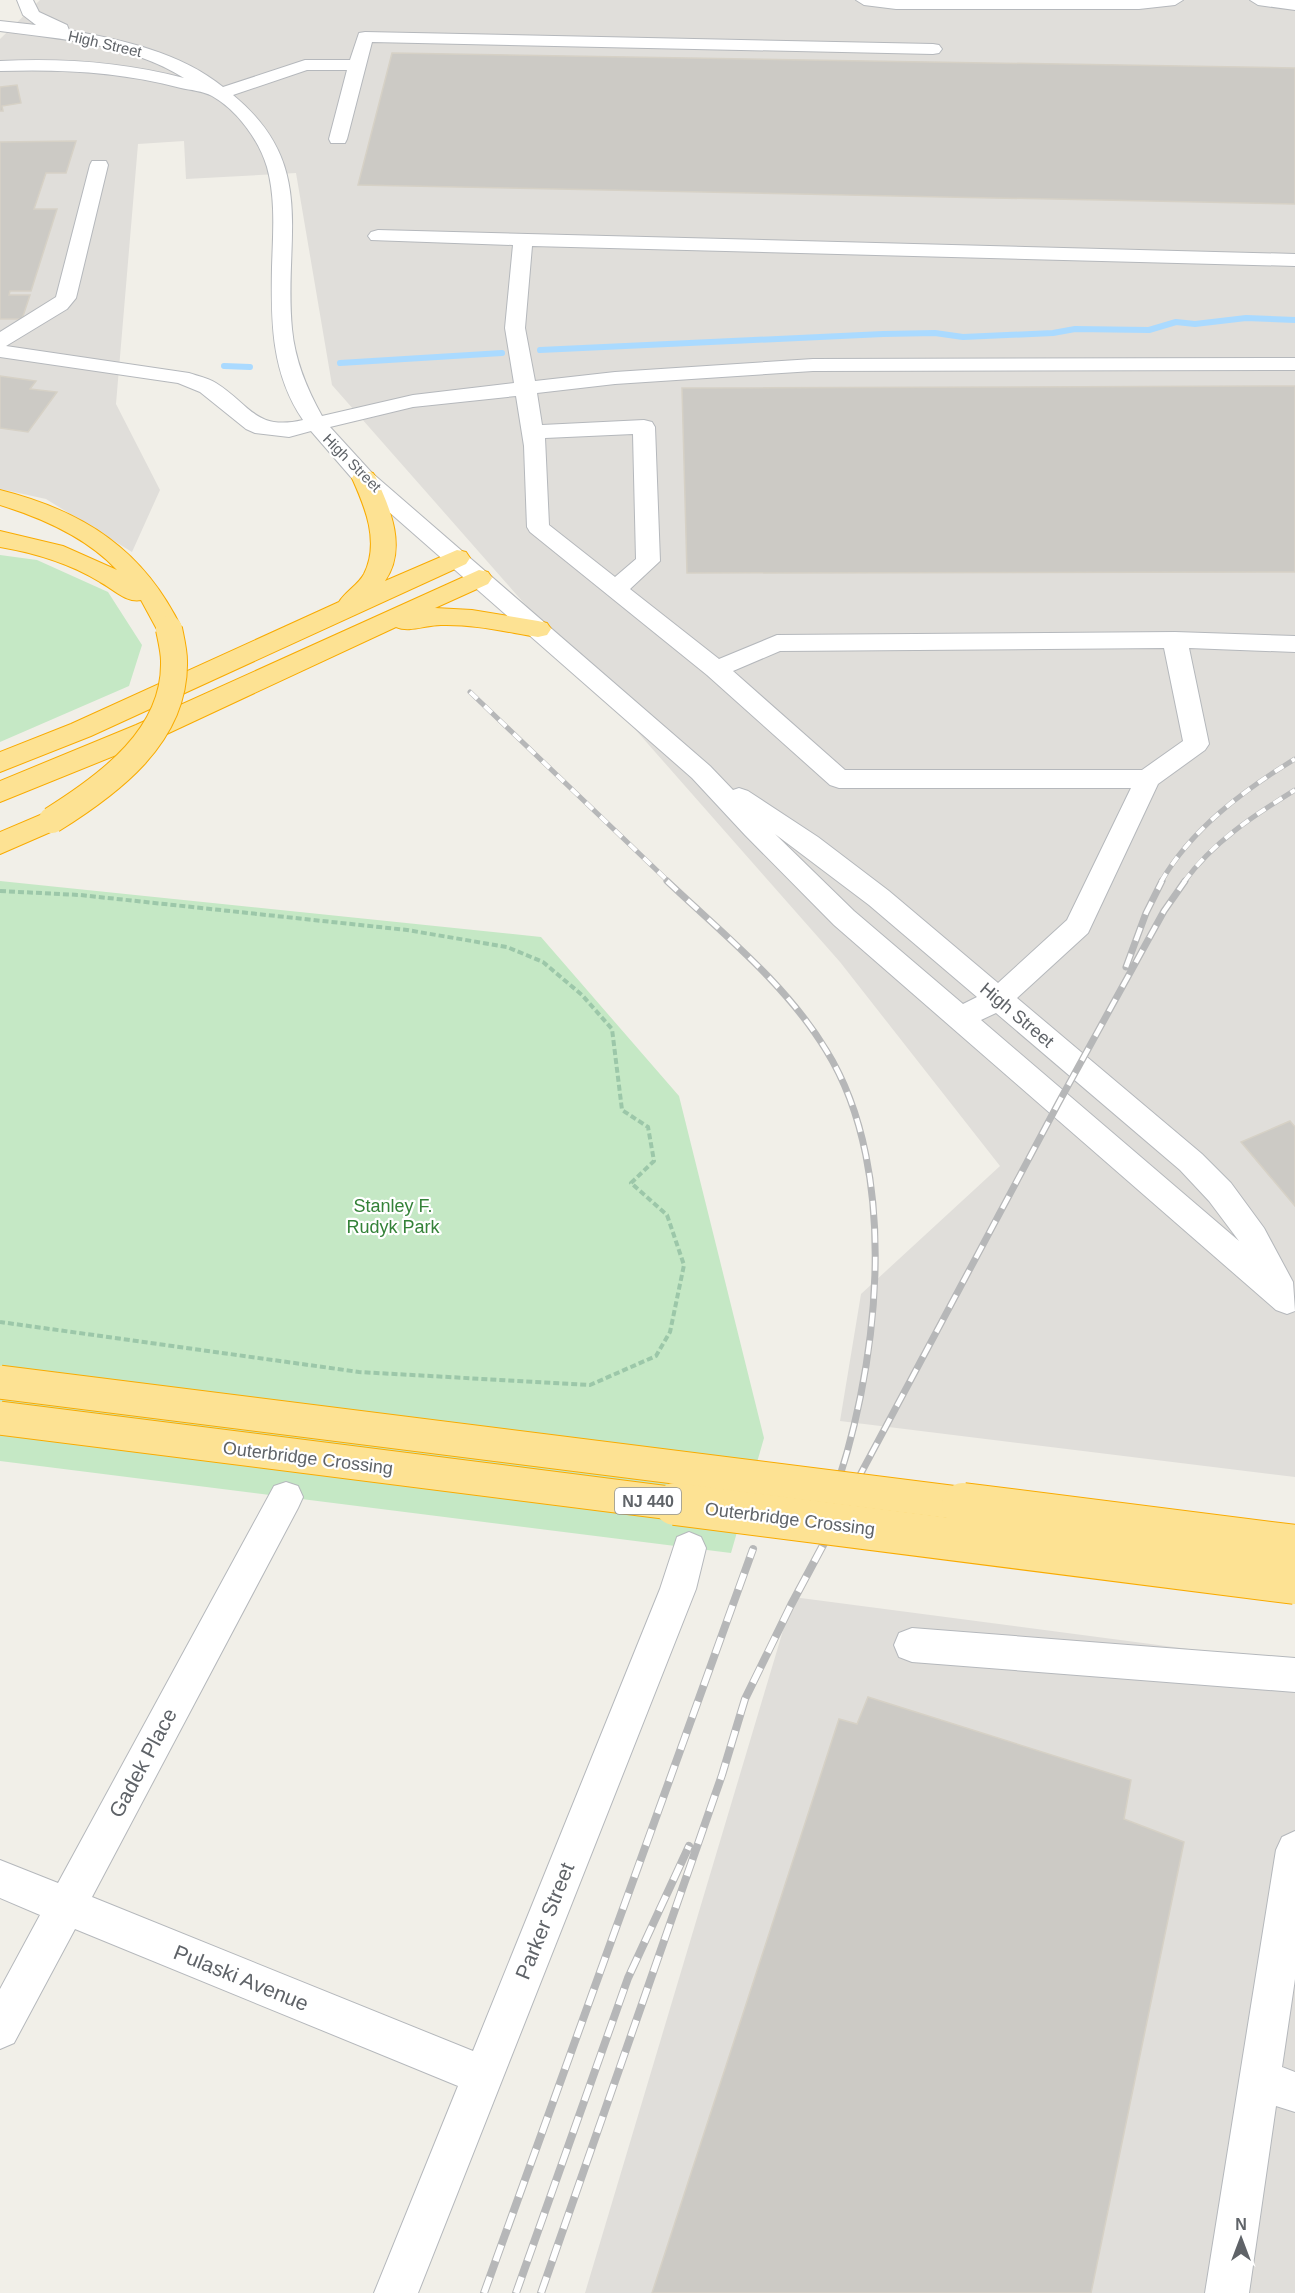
<svg xmlns="http://www.w3.org/2000/svg" width="1295" height="2293" font-family="Arial,sans-serif">
  <style>
    .industrial { fill: #e0deda }
    .green { fill: #c5e8c5 }
    .lines { fill: none; stroke-linecap: round; stroke-linejoin: round }
    .stream { stroke: #aadaff; stroke-width: 6 }
    .building { fill: #cccac5; stroke: #d6d1c6; stroke-width: 1.5 }
    .minor-casing { stroke: #b5b8bc; stroke-width: 2 }
    .highway-casing { stroke: #f9ab00; stroke-width: 2 }
    .path { stroke: #9cc7a9; stroke-width: 4; stroke-dasharray: 6 3; stroke-linecap: butt }
    .minor { fill: #fff; fill-rule: evenodd }
    .highway { fill: #fde293; fill-rule: evenodd }
    .rail-far2-casing { stroke: #b6b7b8; stroke-width: 5 }
    .rail-far1-casing { stroke: #b6b7b8; stroke-width: 7 }
    .rail-casing { stroke: #b6b7b8; stroke-width: 8 }
    .rail-far2 { stroke: #fff; stroke-width: 4; stroke-dasharray: 10; stroke-linecap: butt }
    .rail-far1 { stroke: #fff; stroke-width: 4.5; stroke-dasharray: 14; stroke-linecap: butt }
    .rail { stroke: #fff; stroke-width: 6; stroke-dasharray: 17; stroke-linecap: butt }
    .highway-bridge-far2-casing { stroke: #f9ab00; stroke-width: 28; stroke-linecap: butt }
    .highway-bridge-far1-casing { stroke: #f9ab00; stroke-width: 35; stroke-linecap: butt }
    .highway-bridge-casing { stroke: #f9ab00; stroke-width: 44; stroke-linecap: butt }
    .highway-bridge-far2 { stroke: #fde293; stroke-width: 26 }
    .highway-bridge-far1 { stroke: #fde293; stroke-width: 33 }
    .highway-bridge { stroke: #fde293; stroke-width: 42 }
    .labels { text-anchor: middle; stroke-width: 4.5; stroke-linejoin: round; paint-order: stroke }
    .far-street-label { font-size: 15px; fill: #5f6368; stroke: #fff }
    .shield { fill: #fff; stroke: #8f9295; stroke-width: 1.5 }
    .shield-label { font-size: 16px; font-weight: bold; fill: #5f6368 }
    .street-label { font-size: 18px; fill: #5f6368; stroke: #fff }
    .park-label { font-size: 18px; fill: #348238; stroke: #fff }
    .near-street-label { font-size: 21px; fill: #5f6368; stroke: #fff }
  </style>
  <rect width="100%" height="100%" fill="#f1efe8"/>
  <!-- industrial -->
  <path class="industrial" d="M 40,0 L 1295,0 L 1295,1477 L 840,1421 L 861,1294 L 1000,1166 L 840,962 L 332,385 L 296,173 L 186,179 L 184,141 L 138,144 L 116,404 L 160,490 L 132,552 L 46,499 L 0,489 L 0,39 Z
    M 793,1597 L 1295,1663 L 1295,2293 L 585,2293 Z"/>
  <!-- green -->
  <path class="green" d="M 0,555 L 37,560 L 108,592 L 142,645 L 129,686 L 0,742 Z
    M 0,881 L 541,937 L 679,1096 L 764,1438 L 731,1553 L 0,1461 Z"/>
  <g class="lines">
    <!-- stream -->
    <path class="stream" d="M 540,350 L 883,334 L 935,333 L 963,337 L 1053,333 L 1075,329 L 1149,330 L 1176,322 L 1195,324 L 1246,318 L 1295,320
      M 340,363 L 502,353
      M 224,366 L 250,367"/>
  </g>
  <!-- building -->
  <path class="building" d="M 392,53 L 1295,68 L 1295,204 L 358,185 Z
    M 17,85 L 21,103 L 2,106 L 3,111 L 0,111 L 0,87 Z
    M 76,141 L 66,173 L 46,173 L 34,209 L 57,209 L 31,291 L 10,291 L 9,295 L 30,295 L 22,319 L 0,319 L 0,142 Z
    M 0,376 L 36,381 L 30,389 L 57,392 L 28,432 L 0,428 Z
    M 1295,386 L 1295,572 L 687,573 L 682,388 Z
    M 1290,1121 L 1295,1127 L 1295,1206 L 1241,1142 Z
    M 868,1697 L 1131,1780 L 1124,1819 L 1184,1842 L 1091,2293 L 652,2293 L 839,1719 L 857,1724 Z"/>
  <g class="lines">
    <!-- minor casing -->
    <g class="minor-casing">
      <path id="minor" d="M 17,0 L 33,0 L 39,12 L 67,25 L 69,30 C 122,40 180,52 223,87 L 305,60 L 350,60 L 359,33 L 365,32 L 933,44 L 939,45 L 942,49 L 939,53 L 933,54 L 372,42 L 347,139 L 345,143 L 331,143 L 329,139 L 347,70 L 307,70 L 233,95 C 319,166 283,236 292,329 C 295,361 307,389 322,416 L 413,395 L 514,383 L 505,328 L 513,245 L 371,240 L 368,236 L 371,232 L 378,230 L 1295,254 L 1295,266 L 532,246 L 525,328 L 535,381 L 615,372 L 813,359 L 1295,358 L 1295,370 L 813,371 L 615,384 L 537,393 L 542,425 L 644,420 L 652,422 L 655,427 L 660,561 L 630,589 L 719,659 L 777,635 L 1175,632 L 1295,636 L 1295,652 L 1189,648 L 1209,744 L 1205,750 L 1158,784 L 1088,933 L 1017,998 L 1202,1154 L 1231,1183 L 1264,1228 L 1293,1282 L 1295,1311 L 1287,1314 L 1276,1310 L 834,925 L 745,835 L 692,778 L 356,483 L 311,431 L 289,437 L 255,433 L 246,429 L 200,392 L 178,383 L 0,357 L 0,332 L 56,297 L 90,165 L 92,161 L 106,161 L 108,165 L 76,298 L 67,309 L 6,346 L 189,373 C 198,376 208,378 216,383 C 251,405 255,431 303,420 C 271,373 271,321 272,267 C 273,234 276,199 267,167 C 259,140 237,110 212,96 C 203,91 190,90 181,88 C 121,72 62,69 0,71 L 0,61 C 63,58 123,62 184,78 C 130,44 62,39 0,31 L 0,21 L 36,25 L 23,15 ZM 516,396 L 524,446 L 527,527 L 530,532 L 707,675 L 830,785 L 839,788 L 1131,788 L 1067,920 L 998,983 L 889,891 L 818,837 L 748,791 L 739,788 L 733,790 L 710,766 L 372,473 L 330,427 L 413,407 ZM 633,434 L 636,559 L 615,577 L 549,525 L 545,438 ZM 1164,648 L 1183,741 L 1142,770 L 845,770 L 733,671 L 780,651 ZM 775,834 L 869,905 L 977,997 L 963,1004 L 854,911 ZM 996,1013 L 1180,1170 L 1209,1201 L 1239,1241 L 981,1020 Z
        M 856,0 L 1183,0 L 1175,5 L 1139,9 L 896,9 L 864,5 Z
        M 1250,0 L 1295,0 L 1295,10 L 1258,5 Z
        M 286,1482 L 298,1486 L 303,1497 L 298,1508 L 92,1897 L 473,2051 L 660,1589 L 677,1537 L 689,1532 L 701,1537 L 706,1548 L 696,1589 L 418,2293 L 374,2293 L 458,2086 L 75,1929 L 14,2043 L 0,2049 L 0,1989 L 40,1915 L 0,1898 L 0,1860 L 58,1883 L 274,1486 Z
        M 912,1628 L 1295,1658 L 1295,1692 L 912,1662 L 899,1657 L 894,1645 L 899,1633 Z
        M 1295,1831 L 1295,1979 L 1282,2067 L 1295,2072 L 1295,2112 L 1276,2106 L 1249,2293 L 1205,2293 L 1276,1850 L 1282,1837 Z"/>
    </g>
    <!-- highway casing -->
    <g class="highway-casing">
      <path id="highway" d="M 364,471 L 373,473 L 376,478 C 391,510 407,549 385,581 L 457,550 L 466,552 L 470,558 L 466,564 L 91,736 L 0,772 L 0,752 L 71,724 L 339,602 C 346,591 358,585 364,574 C 380,542 365,507 352,478 L 355,473 Z
        M 0,490 C 84,511 144,550 182,629 L 178,635 L 169,637 L 160,635 L 141,600 C 126,603 113,589 100,582 C 69,563 35,553 0,547 L 0,531 L 63,546 L 117,570 C 86,537 42,518 0,505 Z
        M 479,570 L 488,572 L 492,578 L 488,584 L 435,608 L 472,610 L 538,621 L 547,623 L 551,629 L 547,635 L 538,637 C 506,632 474,624 441,625 C 426,625 409,633 396,627 L 156,739 L 0,802 L 0,781 L 136,725 Z
        M 52,810 L 62,813 L 66,820 L 62,827 L 0,854 L 0,832 Z"/>
    </g>
    <!-- path -->
    <path class="path" d="M 0,891 L 80,895 L 407,930 L 507,947 L 543,962 L 582,995 L 612,1029 L 622,1110 L 648,1127 L 654,1161 L 631,1183 L 667,1215 L 684,1265 L 670,1332 L 656,1356 L 590,1385 L 359,1372 L 0,1322"/>
    <!-- minor -->
    <use href="#minor" class="minor"/>
    <!-- highway -->
    <use href="#highway" class="highway"/>
    <!-- rail-far2 casing -->
    <g class="rail-far2-casing">
      <path id="rail-far2" d="M 470,692 L 669,882
        M 1161,882 C 1191,829 1244,790 1295,759
        M 1184,882 C 1213,842 1253,816 1295,790"/>
    </g>
    <!-- rail-far1 casing -->
    <g class="rail-far1-casing">
      <path id="rail-far1" d="M 667,881 C 723,934 786,984 826,1050 C 903,1174 878,1375 830,1505
        M 1126,967 L 1146,913 L 1162,881
        M 844,1505 L 1059,1102 L 1164,911 L 1185,881"/>
    </g>
    <!-- rail casing -->
    <g class="rail-casing">
      <path id="rail" d="M 818,1539 L 831,1504
        M 484,2293 L 753,1549
        M 516,2293 L 628,1978 L 689,1846
        M 541,2293 L 722,1775 L 745,1699 L 791,1605 L 845,1504"/>
    </g>
    <!-- rail-far2 -->
    <use href="#rail-far2" class="rail-far2"/>
    <!-- rail-far1 -->
    <use href="#rail-far1" class="rail-far1"/>
    <!-- rail -->
    <use href="#rail" class="rail"/>
    <!-- highway-bridge-far2 casing -->
    <g class="highway-bridge-far2-casing">
      <path id="highway-bridge-far2" d="M 52,820 C 108,785 176,736 174,661 C 174,651 171,639 169,629"/>
    </g>
    <!-- highway-bridge-far1 casing -->
    <g class="highway-bridge-far1-casing">
      <path id="highway-bridge-far1" d="M 0,1382 L 975,1505
        M 0,1418 L 686,1505"/>
    </g>
    <!-- highway-bridge casing -->
    <g class="highway-bridge-casing">
      <path id="highway-bridge" d="M 675,1504 L 1295,1583
        M 963,1504 L 1295,1546"/>
    </g>
    <!-- highway-bridge-far2 -->
    <use href="#highway-bridge-far2" class="highway-bridge-far2"/>
    <!-- highway-bridge-far1 -->
    <use href="#highway-bridge-far1" class="highway-bridge-far1"/>
    <!-- highway-bridge -->
    <use href="#highway-bridge" class="highway-bridge"/>
  </g>
  <g class="labels">
    <!-- far-street labels -->
    <g class="far-street-label">
      <text transform="translate(105 44) rotate(13)" y="5">High Street</text>
      <text transform="translate(352 463) rotate(45)" y="5">High Street</text>
    </g>
    <!-- shield labels -->
    <rect class="shield" x="615" y="1488" width="66" height="26" rx="4.5"/>
    <g class="shield-label">
      <text x="648" y="1507">NJ 440</text>
    </g>
    <!-- street labels -->
    <g class="street-label">
      <text transform="translate(1017 1015) rotate(40)" y="6">High Street</text>
      <text transform="translate(308 1458) rotate(7)" y="6">Outerbridge Crossing</text>
      <text transform="translate(790 1519) rotate(7)" y="6">Outerbridge Crossing</text>
    </g>
    <!-- park labels -->
    <g class="park-label">
      <text x="393" y="1212">Stanley F.<tspan x="393" dy="21">Rudyk Park</tspan></text>
    </g>
    <!-- near-street labels -->
    <g class="near-street-label">
      <text transform="translate(143 1763) rotate(-62)" y="7">Gadek Place</text>
      <text transform="translate(545 1921) rotate(-68)" y="7">Parker Street</text>
      <text transform="translate(241 1978) rotate(22)" y="7">Pulaski Avenue</text>
    </g>
  </g>
  <!-- north arrow -->
  <g transform="translate(1241 2239)" stroke="#ffffff" stroke-width="4.5" paint-order="stroke">
  <path d="M0-4.5L10 22L0 15L-10 22Z" fill="#5f6368"/>
  <text y="-9" font-size="16" font-weight="bold" text-anchor="middle" fill="#5f6368">N</text>
  </g>
</svg>
